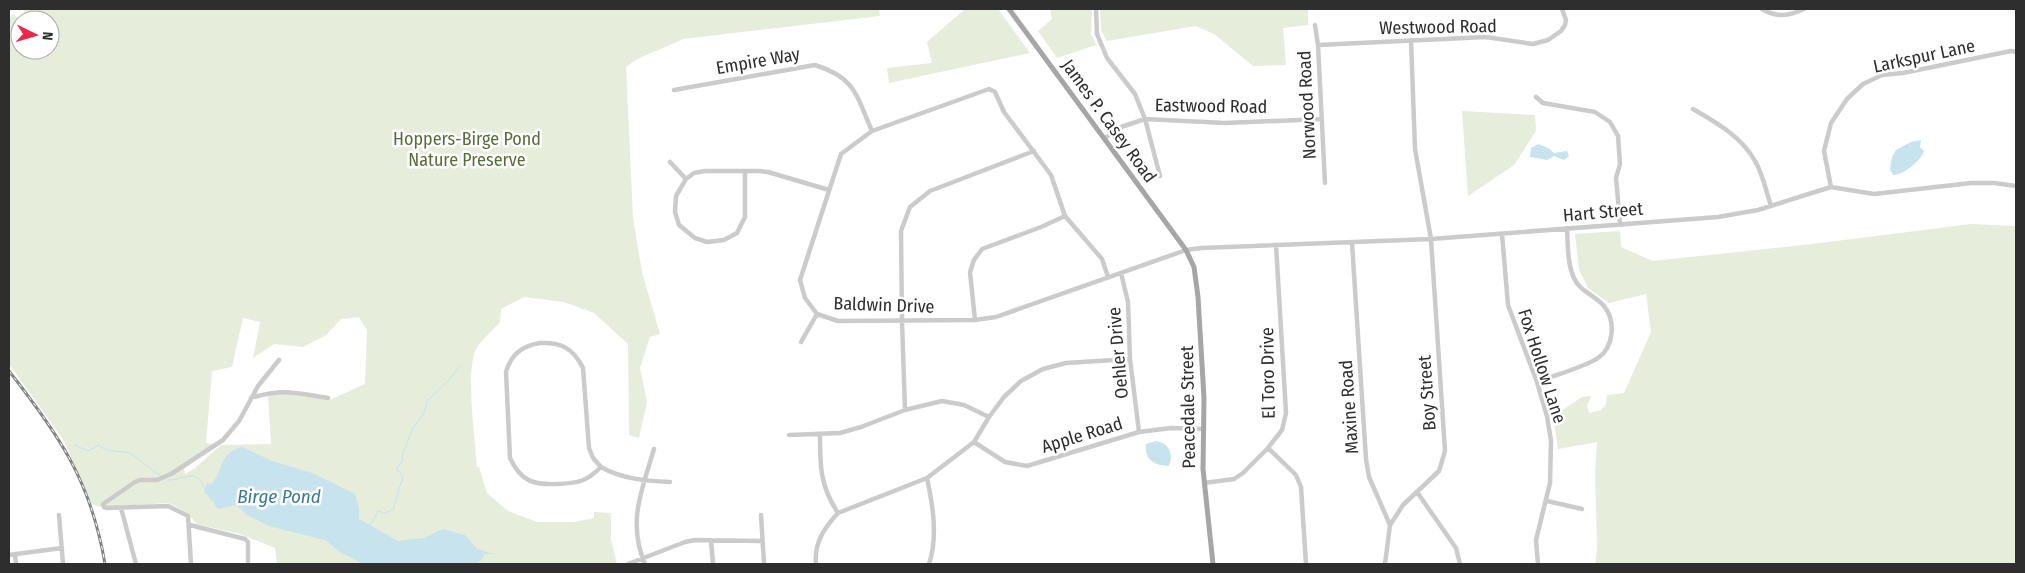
<svg xmlns="http://www.w3.org/2000/svg" width="2025" height="573" font-family="'Fira Sans Condensed',sans-serif">
  <style>
    .green { fill: #e6eddb; fill-rule: evenodd }
    .water { fill: #c6e3ee }
    .lines { fill: none; stroke-linecap: round; stroke-linejoin: round }
    .stream { stroke: #c6e3ee; stroke-width: 1 }
    .minor { stroke: #cbcbcb; stroke-width: 4.5 }
    .major { stroke: #a6a6a6; stroke-width: 5 }
    .rail-casing { stroke: #838383; stroke-width: 3 }
    .rail { stroke: #fff; stroke-width: 1; stroke-dasharray: 4; stroke-linecap: butt }
    .labels { text-anchor: middle; stroke-width: 5; stroke-linejoin: round; paint-order: stroke }
    .street-label { font-size: 18px; fill: #2e2e2e; stroke: #fff }
    .park-label { font-size: 18px; fill: #576d39; stroke: #fff }
    .water-label { font-size: 19px; font-style: italic; fill: #377b96; stroke: #fff }
  </style>
  <rect width="100%" height="100%" fill="#fff"/>
  <!-- green -->
  <path class="green" d="M 25,9 L 879,9 L 880,16 L 683,39 C 666,48 640,55 626,67 L 633,218 L 642,272 L 660,334 L 650,337 L 640,368 L 647,402 L 639,438 L 629,435 L 628,344 L 594,313 L 564,302 L 524,297 L 501,309 L 500,322 C 493,330 480,341 475,351 C 466,376 475,438 477,467 L 479,467 L 487,493 L 508,511 L 537,522 L 574,522 L 594,518 L 594,512 L 611,513 L 611,540 L 617,564 L 277,564 L 275,548 L 240,534 L 196,524 C 191,514 178,507 168,503 L 100,507 L 91,504 L 64,441 L 9,364 L 9,20 L 12,14 L 21,19 ZM 20,20 L 50,20 L 50,50 L 20,50 ZM 359,317 L 367,330 L 365,384 L 330,400 L 271,392 L 268,396 L 271,444 L 221,445 L 195,468 L 185,474 L 184,469 L 216,444 L 206,443 L 212,371 L 232,367 L 243,318 L 260,322 L 253,358 L 274,344 L 303,347 L 325,336 L 341,319 Z
    M 965,9 L 998,9 L 1030,53 L 889,83 L 887,68 L 932,63 L 927,42 Z
    M 1050,9 L 1092,9 L 1091,34 L 1096,45 L 1057,58 L 1038,31 L 1052,19 Z
    M 1100,9 L 1308,9 L 1308,25 L 1283,28 L 1286,65 L 1253,66 L 1214,34 L 1196,26 L 1107,41 L 1101,30 Z
    M 1462,111 L 1535,115 L 1536,131 L 1514,165 L 1468,196 Z
    M 1971,224 L 2016,226 L 2016,561 L 2012,564 L 1595,564 L 1597,550 L 1595,471 L 1597,442 L 1558,449 L 1553,416 L 1582,397 L 1591,396 L 1587,406 L 1589,413 L 1601,410 L 1606,404 L 1607,395 L 1624,393 L 1651,332 L 1646,294 L 1609,303 L 1588,288 L 1579,270 L 1575,234 L 1620,231 L 1621,247 L 1653,261 L 1812,244 Z"/>
  <!-- water -->
  <path class="water" d="M 1921,140 L 1920,147 L 1924,151 C 1922,160 1902,176 1893,175 L 1890,169 L 1892,157 L 1896,150 L 1911,142 Z
    M 1538,144 L 1548,148 L 1554,153 L 1567,151 L 1569,156 L 1564,160 L 1554,156 L 1547,160 L 1530,157 L 1531,148 Z
    M 1156,441 C 1169,443 1174,454 1169,466 C 1155,466 1144,460 1146,444 Z
    M 242,447 L 272,461 L 312,473 L 355,494 L 359,508 L 359,519 L 398,541 L 424,538 L 443,529 L 465,535 L 477,549 L 493,554 L 484,554 L 482,560 L 475,564 L 361,563 L 340,552 L 325,540 L 269,526 L 247,515 L 236,505 L 218,509 L 213,502 L 214,499 L 211,501 L 208,495 L 204,493 L 207,483 L 211,484 C 224,473 217,453 242,447 Z"/>
  <g class="lines">
    <!-- stream -->
    <path class="stream" d="M 74,445 L 88,451 L 99,445 C 107,453 118,450 129,453 C 133,454 153,471 161,476
      M 168,480 C 183,481 196,466 204,488 L 207,489
      M 369,525 L 372,523 L 378,511 L 384,513 L 393,510 C 396,499 399,488 403,478 L 399,471 L 396,471 L 403,459 L 402,455 L 413,428 L 424,413 L 427,401 L 448,381 L 460,366"/>
    <!-- minor -->
    <path class="minor" d="M 1096,9 L 1097,34 L 1107,58 L 1135,94 L 1145,119 L 1160,176
      M 1762,9 C 1777,18 1789,16 1804,9
      M 1315,25 L 1318,45 L 1325,183
      M 1318,45 L 1486,37 L 1533,44 L 1548,40 L 1561,31 L 1565,25 L 1566,20 L 1562,9
      M 674,90 L 815,65 C 856,78 856,95 872,131
      M 1536,97 L 1543,103 L 1595,112 L 1610,122 L 1618,136 L 1620,164 L 1616,178 L 1620,223
      M 1693,109 C 1717,123 1741,136 1755,161 C 1763,174 1766,191 1771,206
      M 1105,138 L 1121,127 L 1145,119 L 1225,123 L 1322,119
      M 670,162 L 686,179
      M 745,171 L 745,217 L 737,233 L 724,240 L 707,242 L 695,238 L 679,225 L 675,212 L 676,196 L 686,179 L 694,173 L 705,171 L 758,171 L 768,172 L 829,190
      M 1831,187 L 1824,151 L 1831,123 L 1847,99 L 1863,84 L 1882,75 L 1903,73 L 2011,51 L 2016,52
      M 1502,234 L 1508,305 L 1537,382 L 1547,416 L 1551,441 L 1550,483 L 1536,540 L 1538,564
      M 1352,243 L 1366,459 L 1369,477 L 1390,525 L 1385,564
      M 1121,273 L 1128,302 L 1130,359 L 1139,432
      M 1108,277 L 1102,259 L 1065,216 L 1051,175 L 1004,112 L 995,92 L 989,89 L 872,131 L 841,154 L 800,280 L 805,298 L 817,314 L 838,321 L 975,320 L 996,317 L 1186,250 L 1201,248 L 1431,239 L 1718,217 L 1758,210 L 1831,187 L 1874,194 L 1971,183 L 1994,183 L 2016,186
      M 975,320 L 970,272 L 974,260 L 982,249 L 1041,227 L 1065,216
      M 801,342 L 817,314
      M 540,343 C 561,342 573,348 583,368 L 589,448 L 593,458 L 601,467 C 586,482 578,483 558,484 C 534,485 521,482 510,458 L 506,372 C 511,355 521,346 540,343 Z
      M 1537,382 C 1552,376 1585,367 1598,358 C 1614,347 1616,321 1604,306 C 1595,295 1580,292 1574,278 C 1567,263 1568,244 1567,228
      M 251,398 C 283,388 296,393 328,398
      M 905,410 L 902,321 L 901,231 L 910,207 L 930,191 L 1034,151
      M 789,435 L 840,433 L 861,427 L 905,410 L 942,401 L 964,405 L 989,417
      M 820,435 C 820,466 820,486 838,513
      M 974,442 L 1005,462 L 1027,466 L 1139,432 L 1171,428 L 1204,429
      M 1268,448 L 1296,475 L 1301,487 L 1306,564
      M 601,467 C 622,479 646,481 670,482
      M 927,478 C 933,506 938,537 929,564
      M 1204,483 L 1234,479 L 1243,473 L 1268,448 L 1282,430 L 1286,413 L 1276,245
      M 1417,492 L 1456,548 L 1460,564
      M 1547,501 L 1582,509
      M 121,508 L 136,564
      M 59,515 L 63,564
      M 761,515 L 764,564
      M 190,525 L 245,539 L 248,542 L 248,564
      M 1390,525 L 1403,505 L 1439,471 L 1445,451 L 1431,239 L 1415,149 L 1411,40
      M 711,540 L 713,564
      M 15,554 L 16,564
      M 9,555 L 62,548
      M 191,564 L 188,516 L 168,506 L 107,508 L 104,507 L 103,504 L 135,482 L 140,480 L 157,480 L 171,474 L 223,440 L 239,421 L 258,386 L 279,360
      M 628,564 L 685,542 L 695,540 L 762,541
      M 645,564 C 627,522 642,490 654,449
      M 816,564 C 814,543 824,528 838,513 L 927,478 L 974,442 L 989,417 L 1004,397 L 1021,381 L 1043,369 L 1066,363 L 1130,359"/>
    <!-- major -->
    <path class="major" d="M 1009,9 L 1186,250 L 1194,267 L 1198,297 L 1204,398 L 1203,469 L 1213,564"/>
    <!-- rail casing -->
    <g class="rail-casing">
      <path id="rail" d="M 9,371 C 59,435 91,481 105,564"/>
    </g>
    <!-- rail -->
    <use href="#rail" class="rail"/>
  </g>
  <g class="labels">
    <!-- street labels -->
    <g class="street-label">
      <text transform="translate(1438 27) rotate(-1)" y="6">Westwood Road</text>
      <text transform="translate(1924 56) rotate(-12)" y="6">Larkspur Lane</text>
      <text transform="translate(758 61) rotate(-10)" y="6">Empire Way</text>
      <text transform="translate(1307 105) rotate(-93)" y="6">Norwood Road</text>
      <text transform="translate(1211 106) rotate(1)" y="6">Eastwood Road</text>
      <text transform="translate(1109 121) rotate(54)" y="6">James P. Casey Road</text>
      <text transform="translate(1603 212) rotate(-5)" y="6">Hart Street</text>
      <text transform="translate(884 305) rotate(2)" y="6">Baldwin Drive</text>
      <text transform="translate(1118 353) rotate(-95)" y="6">Oehler Drive</text>
      <text transform="translate(1542 366) rotate(72)" y="6">Fox Hollow Lane</text>
      <text transform="translate(1268 373) rotate(-91)" y="6">El Toro Drive</text>
      <text transform="translate(1427 393) rotate(-94)" y="6">Boy Street</text>
      <text transform="translate(1188 407) rotate(-91)" y="6">Peacedale Street</text>
      <text transform="translate(1349 407) rotate(-94)" y="6">Maxine Road</text>
      <text transform="translate(1082 435) rotate(-17)" y="6">Apple Road</text>
    </g>
    <!-- park labels -->
    <g class="park-label">
      <text x="467" y="145">Hoppers-Birge Pond<tspan x="467" dy="21">Nature Preserve</tspan></text>
    </g>
    <!-- water labels -->
    <g class="water-label">
      <text x="279" y="503">Birge Pond</text>
    </g>
  </g>
  <!-- border -->
  <rect width="2025" height="573" fill="none" stroke="#2e2e2e" stroke-width="20"/>
  <!-- north arrow -->
  <g transform="translate(35 35) rotate(95)"><circle r="24" fill="#ffffff" stroke="#ababab"/>
  <path d="M0-4L9 19L0 12L-9 19Z" fill="#f1254a"/>
  <text y="-8" font-size="14" font-weight="bold" text-anchor="middle" fill="#2e2e2e">N</text>
  </g>
</svg>
